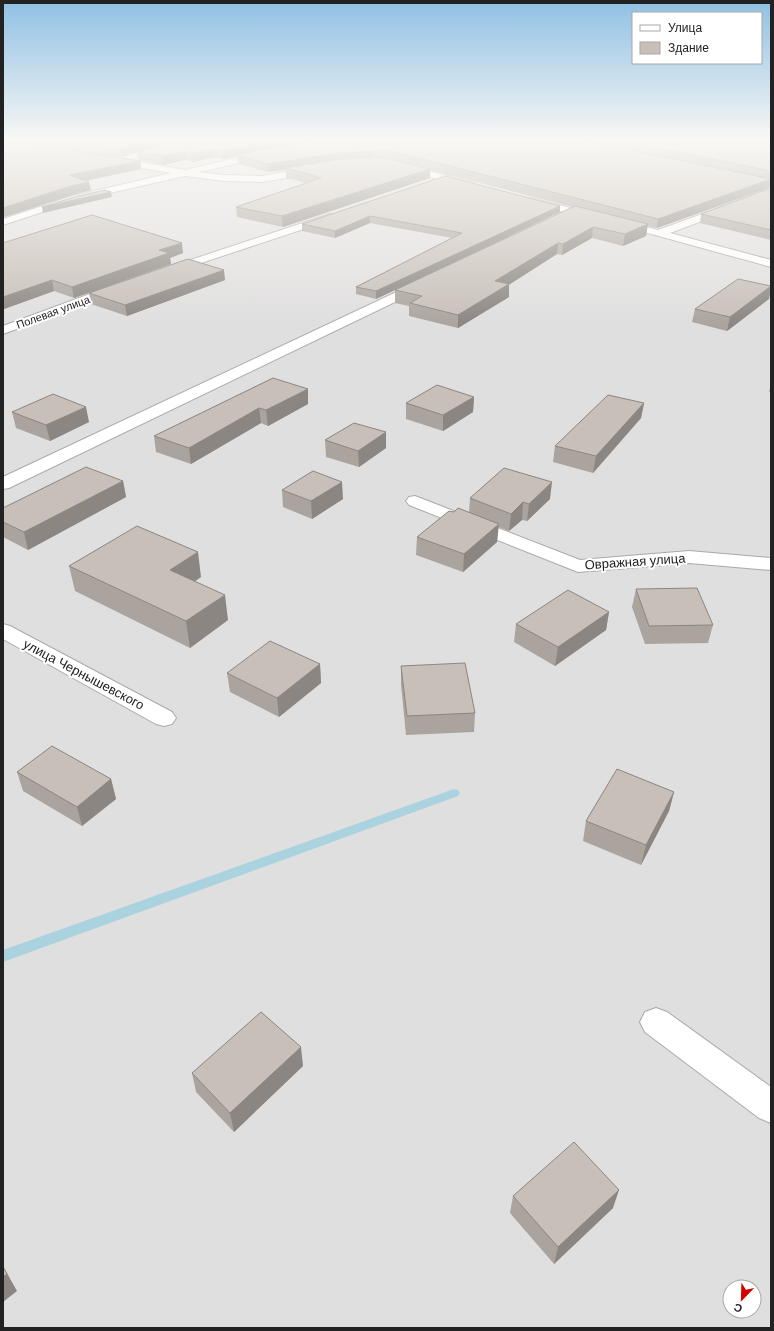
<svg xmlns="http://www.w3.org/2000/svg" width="774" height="1331" font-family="Helvetica,sans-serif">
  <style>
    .residential { fill: #e0dfdf; fill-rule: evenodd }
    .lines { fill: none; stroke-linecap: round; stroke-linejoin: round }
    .stream { fill: #aad3df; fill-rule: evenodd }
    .street-casing { stroke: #a9a9a9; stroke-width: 2 }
    .street { fill: #fff; fill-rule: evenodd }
    .wall { fill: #aba49e }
    .shaded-wall { fill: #8b8681 }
    .building { fill: #c7bfb8; stroke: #8b8681 }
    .labels { text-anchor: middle; stroke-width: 4; stroke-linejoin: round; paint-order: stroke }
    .far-street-label { font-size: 11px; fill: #222; stroke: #fff }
    .street-label { font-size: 13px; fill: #222; stroke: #fff }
  </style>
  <rect width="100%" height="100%" fill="#f2efe9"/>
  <!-- residential -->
  <path class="residential" d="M 3,140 L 771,140 L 771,1328 L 3,1328 ZM 730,1287 L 754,1287 L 754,1311 L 730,1311 Z"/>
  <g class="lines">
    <!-- stream -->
    <path class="stream" d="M 454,789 L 458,790 L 460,793 L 458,796 L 3,962 L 3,950 Z"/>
    <!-- street casing -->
    <g class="street-casing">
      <path id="street" d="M 267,151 L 270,152 L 271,154 L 270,156 L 199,172 L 224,175 L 262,176 L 316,167 L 320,170 L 316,173 L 262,182 L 224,181 L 185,176 L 79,200 L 3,225 L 3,219 L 73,196 L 171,173 L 111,163 L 108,162 L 107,160 L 108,158 L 111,157 L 185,170 Z
        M 402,164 L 474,183 L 476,185 L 471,188 L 399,169 L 398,167 Z
        M 771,189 L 771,195 L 670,233 L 771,260 L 771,267 L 655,235 L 528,203 L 526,201 L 531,198 L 658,230 Z
        M 330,214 L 334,215 L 335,217 L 334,219 L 171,273 L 163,273 L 161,271 L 163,269 Z
        M 422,280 L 426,281 L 428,284 L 426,287 L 9,488 L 3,489 L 3,477 Z
        M 117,284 L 121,285 L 123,288 L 121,291 L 3,334 L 3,326 Z
        M 415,496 L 580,560 L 689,551 L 771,558 L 771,570 L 689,563 L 578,572 L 409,505 L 406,501 L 409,497 Z
        M 3,624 L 10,626 L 172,712 L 176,718 L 172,724 L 164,726 L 156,724 L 3,639 Z
        M 656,1008 L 667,1012 L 771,1087 L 771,1123 L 759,1118 L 645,1032 L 640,1022 L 645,1012 Z"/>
    </g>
    <!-- street -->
    <use href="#street" class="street"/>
  </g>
  <!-- wall -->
  <path class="wall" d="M 3,140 L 771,140 L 771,180 L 769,188 L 657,228 L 647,226 L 646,236 L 623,246 L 592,238 L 562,255 L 557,254 L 509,284 L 509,297 L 458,328 L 409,316 L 409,306 L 395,303 L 395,290 L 573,207 L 430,170 L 430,178 L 283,227 L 237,217 L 236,207 L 306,183 L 286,178 L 286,170 L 268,172 L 238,164 L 237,156 L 223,159 L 215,157 L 193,162 L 186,160 L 163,165 L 139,160 L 138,152 L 144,150 L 122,157 L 57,148 L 140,161 L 141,169 L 86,180 L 91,190 L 73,195 L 4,217 L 3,217 Z
    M 445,176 L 560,206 L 560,212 L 376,299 L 356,294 L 356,287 L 452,238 L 370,223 L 335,238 L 302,231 L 302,224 Z
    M 771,188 L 771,240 L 700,223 L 701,214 Z
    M 3,243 L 183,253 L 170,258 L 171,264 L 74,298 L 54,291 L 4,309 L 3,309 Z
    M 225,280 L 127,316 L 91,304 L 89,293 Z
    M 769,299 L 727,331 L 692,322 L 695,309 Z
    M 273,378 L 308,404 L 268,426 L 261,423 L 191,464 L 156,452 L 154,436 Z
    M 771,384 L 771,392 L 769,392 Z
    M 474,397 L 473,412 L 443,431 L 406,419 L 406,403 Z
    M 644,403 L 641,418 L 593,473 L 553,462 L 555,446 Z
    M 12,412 L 89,422 L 50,441 L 16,428 Z
    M 325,440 L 386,448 L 359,467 L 326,457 Z
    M 123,481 L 126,497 L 28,550 L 3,537 L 3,508 Z
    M 282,490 L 343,499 L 312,519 L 283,507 Z
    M 470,498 L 550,499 L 527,521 L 522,520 L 509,531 L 498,527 L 497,542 L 463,572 L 416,555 L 417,537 L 454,512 L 469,513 Z
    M 69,566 L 201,577 L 195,581 L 228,620 L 190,648 L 75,591 Z
    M 636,589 L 713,625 L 708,643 L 645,644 L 632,607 Z
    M 609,612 L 606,630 L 555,666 L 514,642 L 516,624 Z
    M 320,664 L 321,683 L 279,717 L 230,692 L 227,673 Z
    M 401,666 L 475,713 L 474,732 L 406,735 L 401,685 Z
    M 17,772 L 111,779 L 116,799 L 82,826 L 23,791 Z
    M 674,792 L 669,811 L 641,865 L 583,841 L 586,821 Z
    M 303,1066 L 234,1132 L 196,1092 L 192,1073 Z
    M 513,1196 L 613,1208 L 554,1264 L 510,1213 Z"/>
  <!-- shaded-wall -->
  <path class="shaded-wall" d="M 150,140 L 175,140 L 122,157 L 121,149 Z
    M 279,140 L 318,140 L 237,155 L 237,156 L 223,159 L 222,151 Z
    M 215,149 L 215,157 L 193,162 L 192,154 Z
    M 374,151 L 374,159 L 286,168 L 286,170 L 268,172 L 268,164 L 340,153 Z
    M 185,152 L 186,160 L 163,165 L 162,156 Z
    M 140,161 L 141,169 L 71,184 L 69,175 Z
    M 430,169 L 430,178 L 283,227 L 282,216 Z
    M 771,179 L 769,188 L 657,228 L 658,219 Z
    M 89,182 L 91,190 L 73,195 L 4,217 L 3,213 L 3,208 L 71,186 Z
    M 111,192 L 112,197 L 43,213 L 42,207 Z
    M 560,206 L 560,212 L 376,299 L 376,291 Z
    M 370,216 L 370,223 L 335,238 L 335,231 Z
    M 648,224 L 646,236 L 623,246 L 625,234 Z
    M 593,227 L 592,238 L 562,255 L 563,244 Z
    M 182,243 L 183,253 L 170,258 L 171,264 L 74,298 L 72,287 L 159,250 Z
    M 558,243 L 557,254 L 504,288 L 509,284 L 509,297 L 458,328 L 458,315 L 495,281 Z
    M 224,270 L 225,280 L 127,316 L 125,305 Z
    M 52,280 L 54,291 L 4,309 L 3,297 Z
    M 771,286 L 771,290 L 769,299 L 727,331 L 730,317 Z
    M 308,389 L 308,404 L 268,426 L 266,410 Z
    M 474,397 L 473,412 L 443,431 L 443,415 Z
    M 644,403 L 641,418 L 593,473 L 596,456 Z
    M 86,407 L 89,422 L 50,441 L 46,425 Z
    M 259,408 L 261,423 L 191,464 L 189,448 Z
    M 386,432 L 386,448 L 359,467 L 358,451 Z
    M 123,481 L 126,497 L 28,550 L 24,532 Z
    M 342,482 L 343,499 L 312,519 L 311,501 Z
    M 552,482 L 550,499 L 527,521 L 529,504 Z
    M 523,502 L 522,520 L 509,531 L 511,514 Z
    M 499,524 L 497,542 L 463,572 L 464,554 Z
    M 198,552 L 201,577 L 174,596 L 170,570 Z
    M 225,595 L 228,620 L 190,648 L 186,621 Z
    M 609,612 L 606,630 L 555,666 L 558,647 Z
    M 320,664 L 321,683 L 279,717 L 277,698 Z
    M 111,779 L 116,799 L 82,826 L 77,807 Z
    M 674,792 L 669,811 L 641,865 L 646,845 Z
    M 301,1047 L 303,1066 L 234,1132 L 230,1113 Z
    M 619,1190 L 613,1208 L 554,1264 L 558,1247 Z
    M 3,1266 L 17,1291 L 3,1302 Z"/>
  <!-- building -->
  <path class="building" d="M 3,140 L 8,140 L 140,161 L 69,175 L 89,182 L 71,186 L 3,208 Z
    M 55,140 L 150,140 L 121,149 Z
    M 173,140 L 279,140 L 222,151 L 215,149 L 192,154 L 185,152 L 162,156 L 138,152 Z
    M 315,140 L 581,140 L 771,179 L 658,219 L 391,151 L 374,151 L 340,153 L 268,164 L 237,155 Z
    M 617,140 L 771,140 L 771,171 Z
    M 372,157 L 391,159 L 430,169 L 282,216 L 236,207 L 321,178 L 286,168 L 334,160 Z
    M 445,176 L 560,206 L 376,291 L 356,287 L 462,233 L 370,216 L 335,231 L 302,224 Z
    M 771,188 L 771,230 L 701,214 Z
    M 105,190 L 111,192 L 42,207 L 78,196 Z
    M 575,206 L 648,224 L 625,234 L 593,227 L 563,244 L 558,243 L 495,281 L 509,284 L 458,315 L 410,303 L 422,296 L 395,290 Z
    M 92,215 L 182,243 L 159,250 L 169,253 L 72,287 L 52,280 L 3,297 L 3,243 Z
    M 188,259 L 224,270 L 125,305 L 89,293 Z
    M 738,279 L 771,286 L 730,317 L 695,309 Z
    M 273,378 L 308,389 L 266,410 L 259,408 L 189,448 L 154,436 Z
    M 437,385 L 474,397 L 443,415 L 406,403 Z
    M 53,394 L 86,407 L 46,425 L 12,412 Z
    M 608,395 L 644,403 L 596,456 L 555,446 Z
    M 354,423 L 386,432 L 358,451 L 325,440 Z
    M 86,467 L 123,481 L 24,532 L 3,522 L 3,508 Z
    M 504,468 L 552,482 L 529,504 L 523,502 L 511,514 L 470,498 Z
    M 313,471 L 342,482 L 311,501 L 282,490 Z
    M 458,508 L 499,524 L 464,554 L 417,537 L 449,511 L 454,512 Z
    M 137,526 L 198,552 L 170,570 L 225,595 L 186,621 L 69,566 Z
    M 697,588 L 713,625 L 649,626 L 636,589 Z
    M 568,590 L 609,612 L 558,647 L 516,624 Z
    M 270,641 L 320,664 L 277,698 L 227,673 Z
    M 465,663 L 475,713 L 407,716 L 401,666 Z
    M 52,746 L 111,779 L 77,807 L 17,772 Z
    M 617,769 L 674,792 L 646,845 L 586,821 Z
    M 261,1012 L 301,1047 L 230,1113 L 192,1073 Z
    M 574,1142 L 619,1190 L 558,1247 L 513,1196 Z
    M 3,1267 L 7,1274 L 3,1277 Z"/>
  <!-- sky -->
  <linearGradient id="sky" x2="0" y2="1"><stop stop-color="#8fc0e4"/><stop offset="0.43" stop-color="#f9f8f5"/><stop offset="1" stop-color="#f9f8f5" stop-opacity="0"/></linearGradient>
  <rect width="774" height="326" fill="url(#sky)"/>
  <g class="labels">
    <!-- far-street labels -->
    <g class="far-street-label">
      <text transform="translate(53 312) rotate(-20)" y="4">Полевая улица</text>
    </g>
    <!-- street labels -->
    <g class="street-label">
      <text transform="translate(635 561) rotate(-4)" y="5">Овражная улица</text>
      <text transform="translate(84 674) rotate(28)" y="5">улица Чернышевского</text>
    </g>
  </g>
  <!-- border -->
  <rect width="774" height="1331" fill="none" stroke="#222222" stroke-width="8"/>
  <!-- legend -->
  <rect x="632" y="12" width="130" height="52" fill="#ffffff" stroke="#a7a7a7"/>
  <rect x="640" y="25" width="20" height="6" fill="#ffffff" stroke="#a7a7a7"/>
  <text x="668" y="32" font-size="12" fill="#222222">Улица</text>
  <rect x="640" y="42" width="20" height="12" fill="#c7bfb8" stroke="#a7a7a7"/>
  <text x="668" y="52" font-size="12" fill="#222222">Здание</text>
  <!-- north arrow -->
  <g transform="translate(742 1299) rotate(203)"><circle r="19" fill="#ffffff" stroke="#a7a7a7"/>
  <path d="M0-3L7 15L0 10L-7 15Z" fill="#d40000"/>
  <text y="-6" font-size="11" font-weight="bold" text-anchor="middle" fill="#222222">С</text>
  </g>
</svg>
